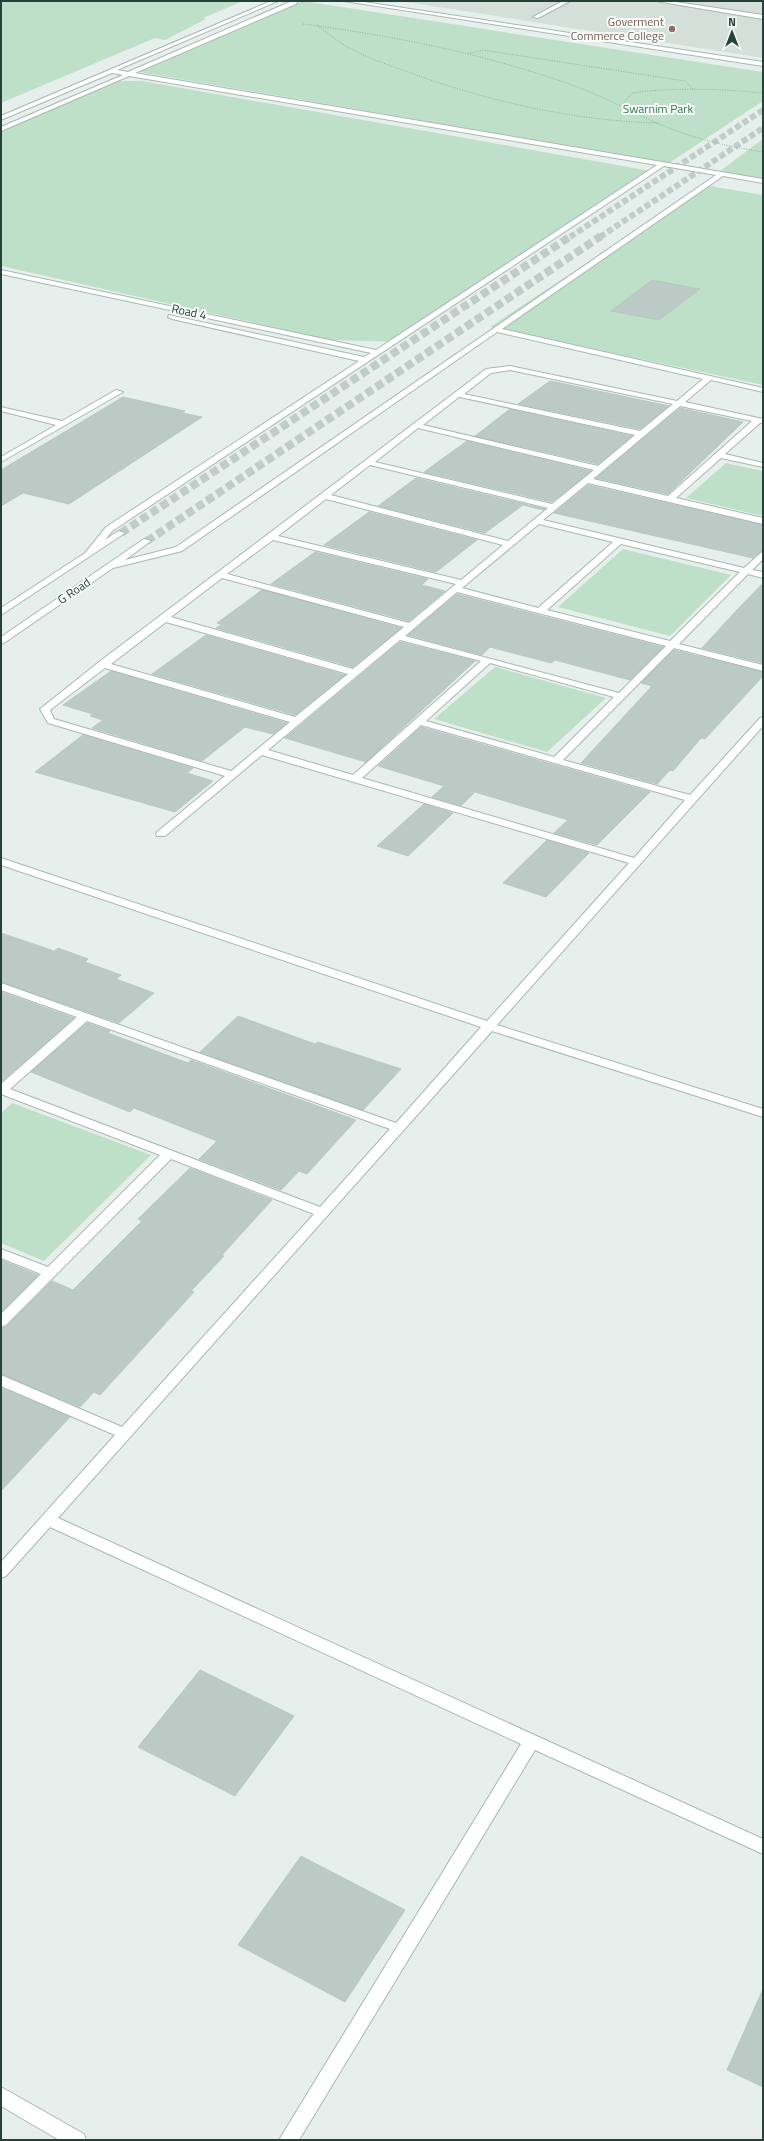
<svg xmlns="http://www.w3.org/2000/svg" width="764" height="2141" font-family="'Titillium Web',sans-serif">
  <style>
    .built { fill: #d4dfda }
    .green { fill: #bfe0c8 }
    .building { fill: #bbcac4; stroke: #b8c9c2 }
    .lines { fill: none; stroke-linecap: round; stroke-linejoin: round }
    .minor-tunnel-far1 { stroke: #bfccc8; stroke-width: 6; stroke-dasharray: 6 3; stroke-linecap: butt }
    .minor-tunnel { stroke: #bfccc8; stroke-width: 8; stroke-dasharray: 8 4; stroke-linecap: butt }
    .minor-casing { stroke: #a8b8b2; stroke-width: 2 }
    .path { stroke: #86b3a5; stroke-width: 1; stroke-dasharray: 1 1.5; stroke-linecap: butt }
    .minor { fill: #fff; fill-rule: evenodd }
    .education-dot { fill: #8d6e63; stroke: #f7fbf9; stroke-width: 1.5 }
    .labels { text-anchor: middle; stroke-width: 4; stroke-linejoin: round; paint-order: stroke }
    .far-education-label { font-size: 12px; fill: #785e54; stroke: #f7fbf9; text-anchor: end }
    .far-park-label { font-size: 12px; fill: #2d7a4b; stroke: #f7fbf9 }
    .far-street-label { font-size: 12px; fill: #24423a; stroke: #f7fbf9 }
  </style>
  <rect width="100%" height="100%" fill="#e6efeb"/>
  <!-- built -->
  <path class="built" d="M 400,1 L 763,1 L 763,58 Z"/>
  <!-- green -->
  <path class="green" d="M 1,1 L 243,1 L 203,18 L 206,19 L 165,40 L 155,38 L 1,103 Z
    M 303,1 L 763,72 L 763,101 L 669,163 L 140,72 Z
    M 118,81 L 142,81 L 651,171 L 400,342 L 330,340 L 1,266 L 1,132 Z
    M 763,139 L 763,179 L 720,171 Z
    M 704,185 L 763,195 L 763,385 L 490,327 Z
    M 726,463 L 763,471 L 763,516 L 686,498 Z
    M 623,549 L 731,575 L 670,636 L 558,607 Z
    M 495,667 L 496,667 L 606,698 L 547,752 L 434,719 Z
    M 12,1103 L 151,1155 L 44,1261 L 1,1243 L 1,1113 Z"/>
  <!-- building -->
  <path class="building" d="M 652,280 L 700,289 L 659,320 L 611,311 Z
    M 550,381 L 603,392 L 669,406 L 640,429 L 518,404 Z
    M 123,397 L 185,411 L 182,413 L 202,417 L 69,504 L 23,493 L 1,506 L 1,470 Z
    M 680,408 L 743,422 L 668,494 L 596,478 Z
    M 510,409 L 632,436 L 598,464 L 475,436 Z
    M 467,441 L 591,471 L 552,502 L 424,472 Z
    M 416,478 L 545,509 L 543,510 L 523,505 L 485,533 L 378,506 Z
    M 588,485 L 763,525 L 763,550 L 753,558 L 554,513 Z
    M 369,512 L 477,540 L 436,572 L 324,545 Z
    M 315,552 L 428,579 L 422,585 L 445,591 L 409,621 L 271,584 Z
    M 763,583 L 763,663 L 702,648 L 736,611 Z
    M 262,590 L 401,628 L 353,667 L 216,628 L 222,624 L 217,623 Z
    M 457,594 L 538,615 L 663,647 L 630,680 L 555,660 L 551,663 L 490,647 L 482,655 L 408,635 Z
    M 206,635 L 345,675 L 295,715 L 152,674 Z
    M 400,642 L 475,661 L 366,762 L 285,738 Z
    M 674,650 L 763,672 L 763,676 L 705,739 L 701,738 L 673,771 L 670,770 L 657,784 L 581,763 L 652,686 L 641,683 Z
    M 111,671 L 287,723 L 273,734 L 245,727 L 202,761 L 92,728 L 103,720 L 90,716 L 93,714 L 63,705 Z
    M 421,727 L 650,792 L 597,845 L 554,833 L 568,820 L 475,792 L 461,806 L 432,797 L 444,786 L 378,766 Z
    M 83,735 L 193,768 L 187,773 L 213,781 L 175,812 L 35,772 Z
    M 424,804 L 453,813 L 408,856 L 377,846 Z
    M 547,840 L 589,853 L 546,897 L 503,883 Z
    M 1,933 L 54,951 L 58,948 L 88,959 L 85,962 L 121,975 L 116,979 L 154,993 L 119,1023 L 1,982 Z
    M 1,992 L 74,1018 L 1,1082 Z
    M 238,1016 L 315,1044 L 318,1042 L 401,1069 L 363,1110 L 200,1052 Z
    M 87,1023 L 110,1031 L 108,1033 L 188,1063 L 191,1060 L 356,1120 L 307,1174 L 299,1171 L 281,1190 L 199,1159 L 217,1141 L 134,1108 L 130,1112 L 31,1072 Z
    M 190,1168 L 272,1200 L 222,1255 L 224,1256 L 191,1291 L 194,1292 L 100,1395 L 94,1392 L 80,1407 L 1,1374 L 1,1328 L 7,1326 L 52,1281 L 73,1290 L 142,1221 L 138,1219 Z
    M 1,1260 L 38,1275 L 1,1312 Z
    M 1,1388 L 70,1417 L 1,1491 Z
    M 200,1670 L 294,1716 L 235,1796 L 138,1747 Z
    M 301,1856 L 405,1910 L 345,2002 L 238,1945 Z
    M 763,1989 L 763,2087 L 727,2070 Z"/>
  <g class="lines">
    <!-- minor-tunnel-far1 -->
    <path class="minor-tunnel-far1" d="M 570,237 L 763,110
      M 600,237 L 763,128"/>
    <!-- minor-tunnel -->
    <path class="minor-tunnel" d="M 121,533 L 571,236
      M 147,541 L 601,236"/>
    <!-- minor casing -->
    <g class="minor-casing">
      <path id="minor" d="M 271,1 L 278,1 L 117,70 L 128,72 L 292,1 L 298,1 L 296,4 L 135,73 L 763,179 L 763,183 L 723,176 L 502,329 L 763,388 L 763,392 L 711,380 L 685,402 L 763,419 L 763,423 L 760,423 L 725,454 L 763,463 L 763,467 L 721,458 L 676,498 L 763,518 L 763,524 L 588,483 L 543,520 L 744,568 L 763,551 L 763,559 L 752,570 L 763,572 L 763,578 L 748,574 L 679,644 L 763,665 L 763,671 L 674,648 L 563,760 L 690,795 L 760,718 L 763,717 L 763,726 L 497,1025 L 763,1109 L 763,1117 L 492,1031 L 58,1518 L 763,1839 L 763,1854 L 535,1750 L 299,2140 L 279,2140 L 521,1744 L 50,1527 L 6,1576 L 1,1578 L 1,1562 L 115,1435 L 1,1386 L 1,1375 L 122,1427 L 314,1214 L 171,1159 L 6,1325 L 1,1327 L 1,1314 L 41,1274 L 1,1258 L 1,1249 L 48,1267 L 160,1155 L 1,1094 L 1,1084 L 77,1017 L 1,990 L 1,983 L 396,1123 L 481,1027 L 1,865 L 1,858 L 487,1021 L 629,863 L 262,755 L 165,836 L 157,836 L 156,834 L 157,832 L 225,776 L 48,723 L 40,709 L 99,662 L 486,369 L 510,366 L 677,401 L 703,379 L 497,332 L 182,551 L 113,568 L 4,643 L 1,644 L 1,637 L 144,539 L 151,541 L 125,560 L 176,547 L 716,175 L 664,166 L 112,531 L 105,540 L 118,531 L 125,533 L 1,615 L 1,608 L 85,553 L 106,527 L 359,361 L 172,319 L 168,317 L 169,315 L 364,357 L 371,353 L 1,274 L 1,270 L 376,350 L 657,165 L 129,76 L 1,131 L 1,127 L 123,75 L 112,73 L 3,119 L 1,120 L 1,116 ZM 510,370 L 673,404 L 640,431 L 464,394 L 491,373 ZM 459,397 L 460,397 L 635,435 L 598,466 L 423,425 ZM 680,406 L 752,421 L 668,496 L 593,479 ZM 418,428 L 594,470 L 552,504 L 375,462 ZM 370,465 L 548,508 L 508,541 L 331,495 ZM 326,499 L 503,545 L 461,580 L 278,536 ZM 539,524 L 613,542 L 538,608 L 462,588 ZM 273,540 L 456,584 L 409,623 L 227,574 ZM 621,544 L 740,572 L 670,641 L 547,610 ZM 222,578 L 404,627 L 353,669 L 171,617 ZM 457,592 L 666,646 L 619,693 L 405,636 ZM 166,622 L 348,674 L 295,717 L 111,664 ZM 400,640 L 481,661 L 353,775 L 268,750 ZM 490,663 L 614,697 L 554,757 L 426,721 ZM 105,668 L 290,722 L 231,771 L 54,719 L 50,710 ZM 421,725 L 685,800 L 634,858 L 362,778 ZM 87,1021 L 390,1129 L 320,1207 L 10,1089 Z
        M 344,1 L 357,1 L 763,62 L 763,66 Z
        M 563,1 L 570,1 L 538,18 L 533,17 Z
        M 656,1 L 669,1 L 763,15 L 763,19 Z
        M 116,390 L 123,392 L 1,462 L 1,457 L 56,425 L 1,411 L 1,407 L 62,421 Z
        M 1,2087 L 84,2134 L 86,2140 L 59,2140 L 1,2106 Z"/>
    </g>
    <!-- path -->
    <path class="path" d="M 303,24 C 395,36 485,54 572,85 C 606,97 636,115 669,128 C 699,140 731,147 763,152
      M 317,25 C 325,31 333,38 341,43 C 361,56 386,64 408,72 C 487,101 574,121 659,123
      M 468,54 L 482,50 L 685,81 L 693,89
      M 621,106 L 632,93 C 676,87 719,89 763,93"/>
    <!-- minor -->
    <use href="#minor" class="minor"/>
  </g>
  <!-- markers -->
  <circle class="education-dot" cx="672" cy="29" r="4"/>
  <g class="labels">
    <!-- far-education labels -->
    <g class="far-education-label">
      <text x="664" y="26">Goverment<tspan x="664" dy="14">Commerce College</tspan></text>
    </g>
    <!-- far-park labels -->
    <g class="far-park-label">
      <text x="658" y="113">Swarnim Park</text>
    </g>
    <!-- far-street labels -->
    <g class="far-street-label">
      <text transform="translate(189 312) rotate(12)" y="4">Road 4</text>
      <text transform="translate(74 591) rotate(-34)" y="4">G Road</text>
    </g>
  </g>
  <!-- border -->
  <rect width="764" height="2141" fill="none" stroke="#24423a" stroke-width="4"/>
  <!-- north arrow -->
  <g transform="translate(732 32)" stroke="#f7fbf9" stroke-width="3" paint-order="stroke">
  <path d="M0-3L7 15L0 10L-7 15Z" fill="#24423a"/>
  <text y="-6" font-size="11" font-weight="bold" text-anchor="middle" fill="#24423a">N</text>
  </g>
</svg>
